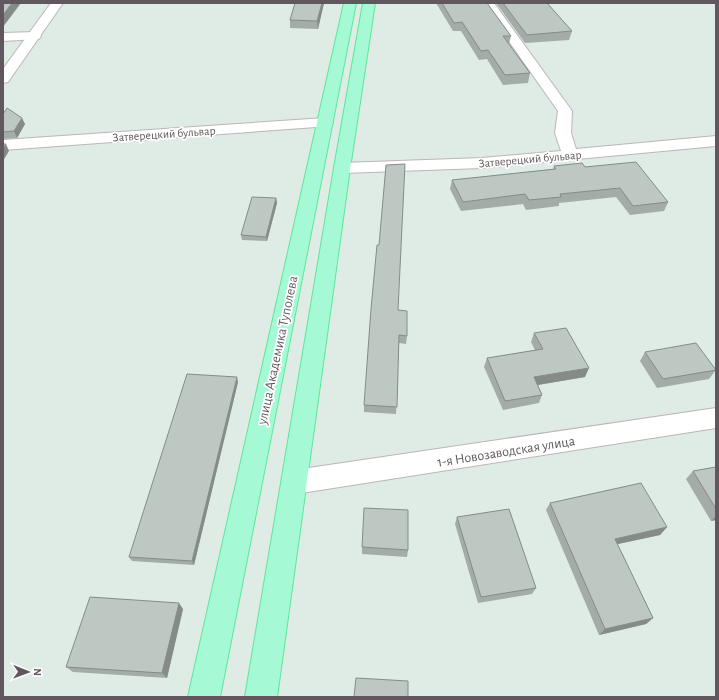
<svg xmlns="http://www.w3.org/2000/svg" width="719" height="700" font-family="'Alegreya Sans',sans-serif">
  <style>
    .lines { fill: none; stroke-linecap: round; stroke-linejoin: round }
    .minor-casing { stroke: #bcb5b9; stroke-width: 2 }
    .tertiary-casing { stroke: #bcb5b9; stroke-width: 2 }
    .primary-casing { stroke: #5be899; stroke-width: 2 }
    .minor { fill: #fff; fill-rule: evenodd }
    .tertiary { fill: #fff; fill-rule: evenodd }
    .primary { fill: #a5fad5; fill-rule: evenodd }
    .wall { fill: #a3aca7 }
    .shaded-wall { fill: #858c88 }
    .building { fill: #bec8c2; stroke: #858c88 }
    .labels { text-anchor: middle; stroke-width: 3.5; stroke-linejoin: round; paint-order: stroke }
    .far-street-label { font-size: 12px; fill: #60585e; stroke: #fff }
    .street-label { font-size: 14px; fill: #60585e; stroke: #fff }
  </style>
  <rect width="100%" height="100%" fill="#dfebe5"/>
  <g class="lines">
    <!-- minor casing -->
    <g class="minor-casing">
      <path id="minor" d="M 482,3 L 494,3 L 572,111 L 571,133 L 576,149 L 716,136 L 716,146 L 482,168 L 342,173 L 336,172 L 334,168 L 336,164 L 342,163 L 482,158 L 561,151 L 555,133 L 558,111 Z
        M 35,32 L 39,33 L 41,36 L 39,39 L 3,41 L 3,33 Z
        M 325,118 L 330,120 L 333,123 L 330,126 L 3,150 L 3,140 Z
        M 716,408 L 716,428 L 295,494 L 286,490 L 282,482 L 286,474 L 295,470 Z"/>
    </g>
    <!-- tertiary casing -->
    <g class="tertiary-casing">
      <path id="tertiary" d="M 51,3 L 63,3 L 8,82 L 3,83 L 3,69 Z"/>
    </g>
    <!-- primary casing -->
    <g class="primary-casing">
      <path id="primary" d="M 344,3 L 356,3 L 220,697 L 188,697 Z
        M 363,3 L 375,3 L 350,168 L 277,697 L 245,697 L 334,168 Z"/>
    </g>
    <!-- minor -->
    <use href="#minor" class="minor"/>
    <!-- tertiary -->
    <use href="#tertiary" class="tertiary"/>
    <!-- primary -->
    <use href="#primary" class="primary"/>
  </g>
  <!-- wall -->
  <path class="wall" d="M 324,3 L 318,29 L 290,28 L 290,20 Z
    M 436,3 L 487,3 L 511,36 L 509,44 L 530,73 L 528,83 L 503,85 L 487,59 L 479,60 L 461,31 L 453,31 Z
    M 496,3 L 547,3 L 572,31 L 569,40 L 525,43 Z
    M 3,114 L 25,124 L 17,138 L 3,139 Z
    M 554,166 L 585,167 L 668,202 L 664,211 L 630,215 L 616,197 L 559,203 L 559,206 L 526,210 L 523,204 L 461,211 L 450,189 L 452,180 L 553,169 Z
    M 276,198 L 277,203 L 267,241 L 242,240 L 241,235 Z
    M 398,310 L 407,336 L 406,344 L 399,343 L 396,414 L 364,412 L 364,405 Z
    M 534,333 L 585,377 L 538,385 L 542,395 L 539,403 L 503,410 L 484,367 L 487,358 L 535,350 L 531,342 Z
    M 645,352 L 716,370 L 709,379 L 657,388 L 640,361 Z
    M 238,382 L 194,565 L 132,561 L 129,557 Z
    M 716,467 L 716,520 L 711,521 L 686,479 L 693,471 Z
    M 550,503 L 667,527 L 660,535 L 617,544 L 653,618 L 646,624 L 599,635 L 546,510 Z
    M 457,517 L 536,588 L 532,594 L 478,603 L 455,524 Z
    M 362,547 L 408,550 L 407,557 L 362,554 Z
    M 183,609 L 167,678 L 73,672 L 66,667 Z"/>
  <!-- shaded-wall -->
  <path class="shaded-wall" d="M 12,3 L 21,3 L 3,27 L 3,15 Z
    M 322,3 L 324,3 L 318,29 L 317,21 Z
    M 22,118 L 25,124 L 17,138 L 14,131 Z
    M 6,144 L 9,151 L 3,161 L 3,148 Z
    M 276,198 L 277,203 L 267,241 L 266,237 Z
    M 589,368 L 585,377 L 531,386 L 534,377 Z
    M 237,377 L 238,382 L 194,565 L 192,561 Z
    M 716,516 L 716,520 L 711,521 Z
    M 667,527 L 660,535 L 609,546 L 615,539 Z
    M 179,603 L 183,609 L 167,678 L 162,673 Z
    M 653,618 L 646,624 L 599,635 L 605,629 Z"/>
  <!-- building -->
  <path class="building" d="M 3,3 L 12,3 L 3,15 Z
    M 295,3 L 322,3 L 317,21 L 290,20 Z
    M 442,3 L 487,3 L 511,36 L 503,36 L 530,73 L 505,75 L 488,50 L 481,51 L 462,22 L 454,23 Z
    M 503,3 L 547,3 L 572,31 L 527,35 Z
    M 7,108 L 22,118 L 14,131 L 3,132 L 3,114 Z
    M 3,144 L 6,144 L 3,148 Z
    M 636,162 L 668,202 L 633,206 L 620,188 L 560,194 L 561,197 L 529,200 L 525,194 L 463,202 L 452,180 L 556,169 L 554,166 L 582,163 L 585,167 Z
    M 405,164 L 398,310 L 407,311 L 407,336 L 399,335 L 397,407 L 364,405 L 371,309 L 377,245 L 379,245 L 386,165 Z
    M 252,197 L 276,198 L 266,237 L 241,235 Z
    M 566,328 L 589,368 L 534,377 L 542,395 L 505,401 L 487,358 L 543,349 L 534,333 Z
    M 696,343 L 716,370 L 663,379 L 645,352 Z
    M 187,374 L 237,377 L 192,561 L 129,557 Z
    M 716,467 L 716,509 L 693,471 Z
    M 641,483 L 667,527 L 615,539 L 653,618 L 605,629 L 550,503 Z
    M 364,508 L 408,510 L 408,550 L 362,547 Z
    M 509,509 L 536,588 L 481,597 L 457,517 Z
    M 90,597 L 179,603 L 162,673 L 66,667 Z
    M 356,678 L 408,681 L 408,697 L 354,697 Z"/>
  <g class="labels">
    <!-- far-street labels -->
    <g class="far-street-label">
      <text transform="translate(164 134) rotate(-4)" y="4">Затверецкий бульвар</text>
      <text transform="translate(530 159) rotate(-5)" y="4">Затверецкий бульвар</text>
    </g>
    <!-- street labels -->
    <g class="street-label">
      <text transform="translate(277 350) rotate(-78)" y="5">улица Академика Туполева</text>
      <text transform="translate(506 451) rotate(-9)" y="5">1-я Новозаводская улица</text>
    </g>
  </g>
  <!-- border -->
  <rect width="719" height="700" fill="none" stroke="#60585e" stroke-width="8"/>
  <!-- north arrow -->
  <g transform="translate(28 672) rotate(91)" stroke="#ffffff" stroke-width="3" paint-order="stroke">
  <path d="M0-3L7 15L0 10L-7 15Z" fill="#60585e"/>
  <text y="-6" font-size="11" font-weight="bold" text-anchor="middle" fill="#60585e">N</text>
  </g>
</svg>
